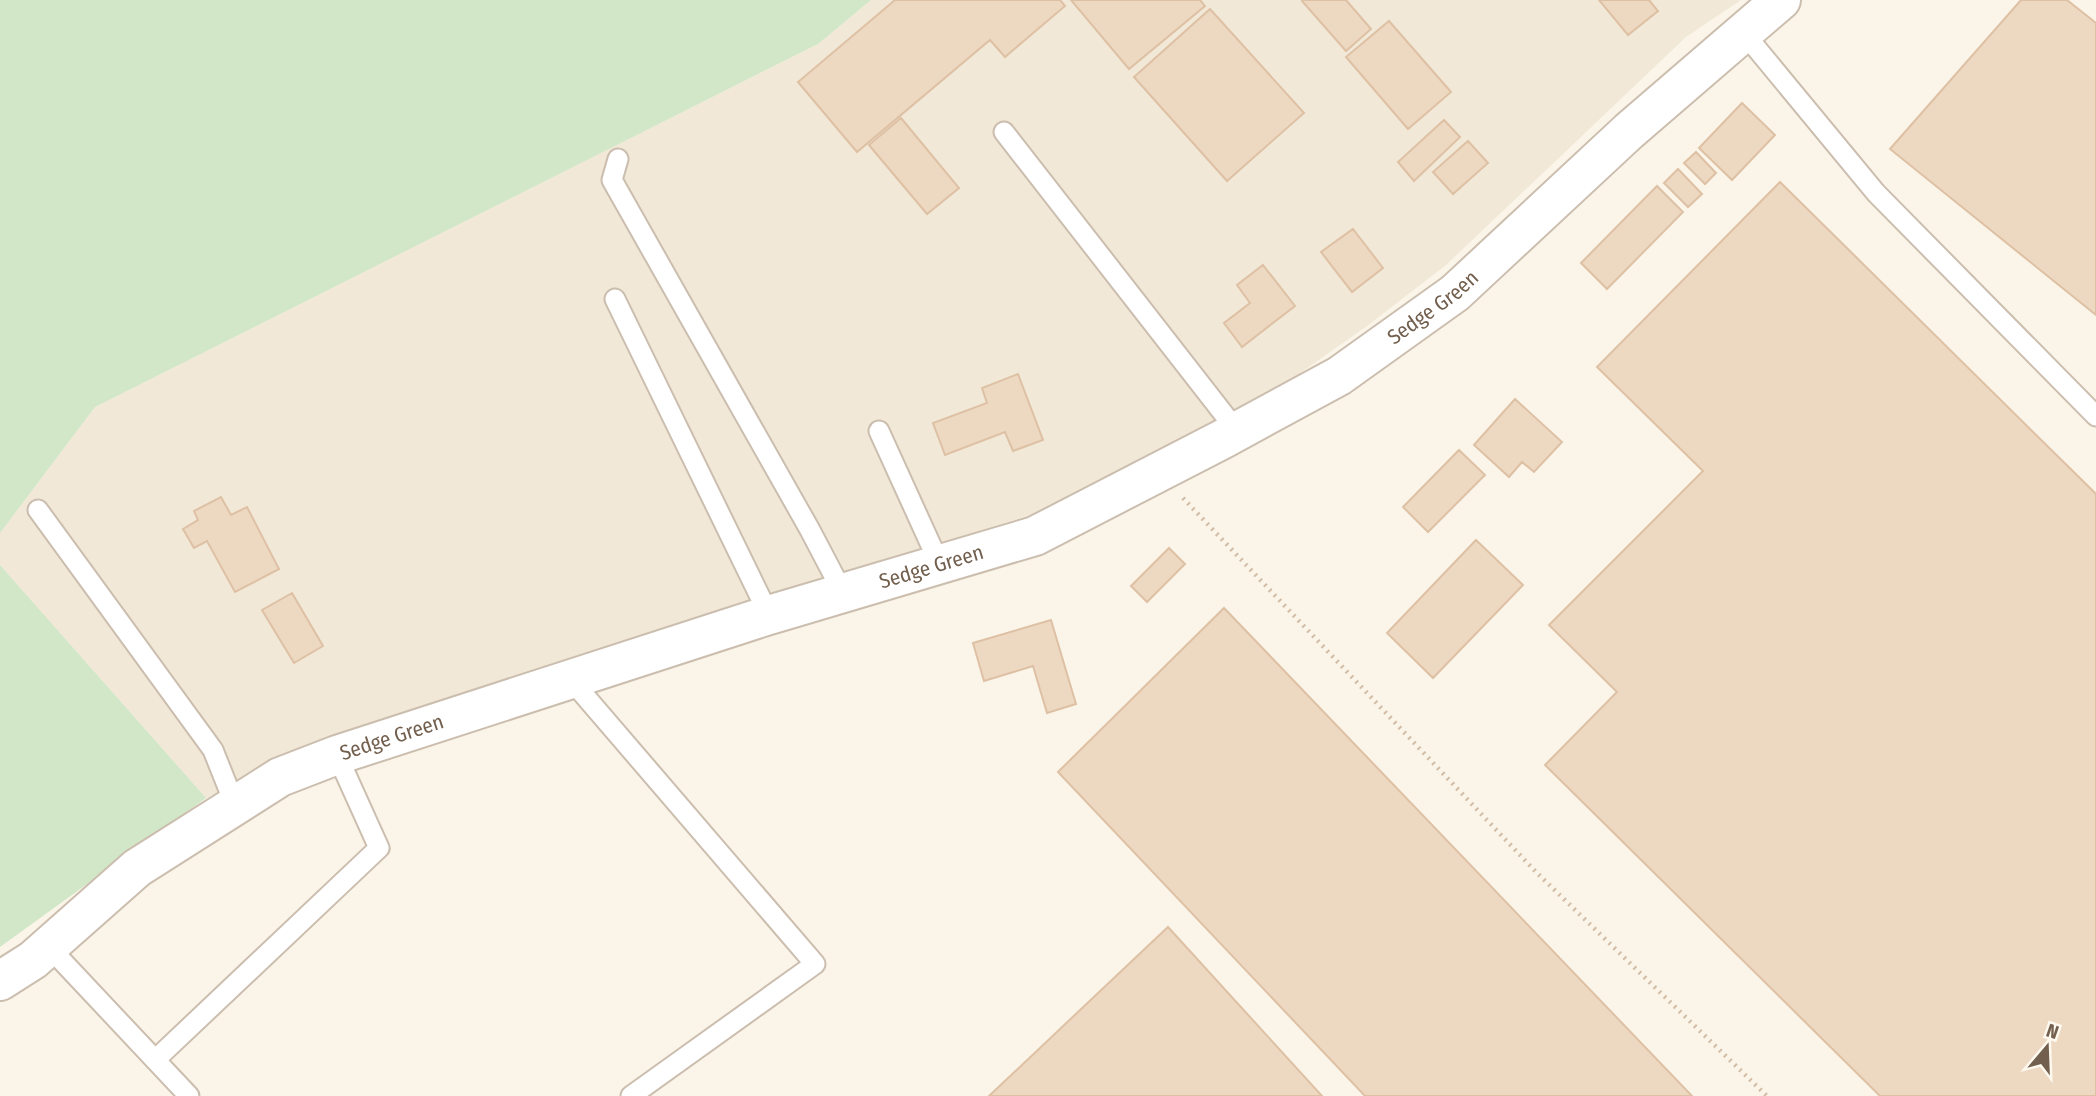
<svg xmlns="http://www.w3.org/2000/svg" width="2096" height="1096" font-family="'Fira Sans Condensed',sans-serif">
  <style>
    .residential { fill: #f1e8d7 }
    .green { fill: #d1e7c8 }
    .building { fill: #edd8c2; stroke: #dec1a4; stroke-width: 2 }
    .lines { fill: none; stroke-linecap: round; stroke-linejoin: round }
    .service-casing { stroke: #ccbeaf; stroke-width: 23 }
    .tertiary-casing { stroke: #ccbeaf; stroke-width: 42 }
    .path { stroke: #d2bca5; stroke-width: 4.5; stroke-dasharray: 2 5; stroke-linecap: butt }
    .service { stroke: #fff; stroke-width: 19 }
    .tertiary { stroke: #fff; stroke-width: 38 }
    .labels { text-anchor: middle; stroke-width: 7; stroke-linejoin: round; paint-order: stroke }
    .street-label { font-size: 21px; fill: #725f4e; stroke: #fdf9ee }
  </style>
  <rect width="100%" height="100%" fill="#faf5e8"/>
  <!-- residential -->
  <path class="residential" d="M 871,0 L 1741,0 L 1686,37 L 1446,265 L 1367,326 L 1262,400 L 1132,475 L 1033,514 L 525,673 L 286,758 L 206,798 L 0,565 L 0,533 L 95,407 L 818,44 Z"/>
  <!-- green -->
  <path class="green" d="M 0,0 L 871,0 L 818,44 L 95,407 L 0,533 Z
    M 0,565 L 206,798 L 0,947 Z"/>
  <!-- building -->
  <path class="building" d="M 895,0 L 1060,0 L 1065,6 L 1005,57 L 990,40 L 857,152 L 798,82 Z
    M 1071,0 L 1200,0 L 1205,6 L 1129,69 Z
    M 1303,0 L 1346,0 L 1371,29 L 1346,51 L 1302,1 Z
    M 1599,0 L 1649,0 L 1658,11 L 1628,35 Z
    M 2021,0 L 2067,0 L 2096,23 L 2096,315 L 1890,149 Z
    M 1210,9 L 1304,113 L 1227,181 L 1134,77 Z
    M 1389,21 L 1451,92 L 1408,129 L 1346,57 Z
    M 1742,103 L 1775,135 L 1732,180 L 1699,148 Z
    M 901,118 L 959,188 L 927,214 L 869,145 Z
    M 1444,120 L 1460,137 L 1414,181 L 1398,162 Z
    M 1468,141 L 1488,163 L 1453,194 L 1433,172 Z
    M 1696,152 L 1716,173 L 1705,184 L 1684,163 Z
    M 1678,169 L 1702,194 L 1688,207 L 1664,183 Z
    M 1780,182 L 2096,494 L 2096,1096 L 1880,1096 L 1545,765 L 1617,692 L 1549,625 L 1703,471 L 1597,367 Z
    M 1657,186 L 1683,212 L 1607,289 L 1581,263 Z
    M 1353,229 L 1383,268 L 1352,292 L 1321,252 Z
    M 1263,265 L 1295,306 L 1242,347 L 1224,323 L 1250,303 L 1237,285 Z
    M 1018,374 L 1043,440 L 1013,451 L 1005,432 L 945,455 L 933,423 L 987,403 L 982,388 Z
    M 1515,399 L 1562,442 L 1534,472 L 1522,462 L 1509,477 L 1474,445 Z
    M 1459,450 L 1485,475 L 1428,532 L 1403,507 Z
    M 221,497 L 231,515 L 247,507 L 279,569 L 235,592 L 207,541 L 194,548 L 183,529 L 198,520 L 194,511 Z
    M 1476,540 L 1523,585 L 1433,678 L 1387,633 Z
    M 1169,548 L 1185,564 L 1147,602 L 1131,586 Z
    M 292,593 L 323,646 L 294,663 L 262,610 Z
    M 1224,608 L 1692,1096 L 1365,1096 L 1058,772 Z
    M 1051,620 L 1076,704 L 1047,713 L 1033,666 L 984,681 L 973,643 Z
    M 1168,927 L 1322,1096 L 989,1096 Z"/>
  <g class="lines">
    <!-- service casing -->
    <g class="service-casing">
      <path id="service" d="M 1743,32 L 1876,193 L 2096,416
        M 1004,132 L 1237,431
        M 618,159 L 612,180 L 810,530 L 843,593
        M 615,299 L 769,615
        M 879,431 L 940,565
        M 38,510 L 213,750 L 235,805
        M 572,681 L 815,964 L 631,1096
        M 48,946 L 189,1096
        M 155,1060 L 379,848 L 337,755"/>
    </g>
    <!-- tertiary casing -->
    <g class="tertiary-casing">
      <g id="tertiary">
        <path id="s1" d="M 0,981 L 33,960 L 137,868 L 280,777 L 337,755 L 769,615 L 1035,536 L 1223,439 L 1339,376 L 1455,293 L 1629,131 L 1781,0"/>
      </g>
    </g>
    <!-- path -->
    <path class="path" d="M 1183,498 L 1536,872 L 1767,1096"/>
    <!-- service -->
    <use href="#service" class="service"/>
    <!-- tertiary -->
    <use href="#tertiary" class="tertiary"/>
  </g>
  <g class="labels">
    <!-- street labels -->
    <g class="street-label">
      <text dy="7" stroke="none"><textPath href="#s1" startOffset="1600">Sedge Green</textPath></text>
      <text dy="7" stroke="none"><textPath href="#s1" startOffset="1032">Sedge Green</textPath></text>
      <text dy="7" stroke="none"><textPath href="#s1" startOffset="466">Sedge Green</textPath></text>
    </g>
  </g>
  <!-- north arrow -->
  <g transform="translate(2047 1047) rotate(19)" stroke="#fdf9ee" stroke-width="5" paint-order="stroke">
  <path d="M0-5L12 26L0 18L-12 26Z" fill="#725f4e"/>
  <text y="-10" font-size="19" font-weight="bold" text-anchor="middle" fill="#725f4e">N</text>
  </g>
</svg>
